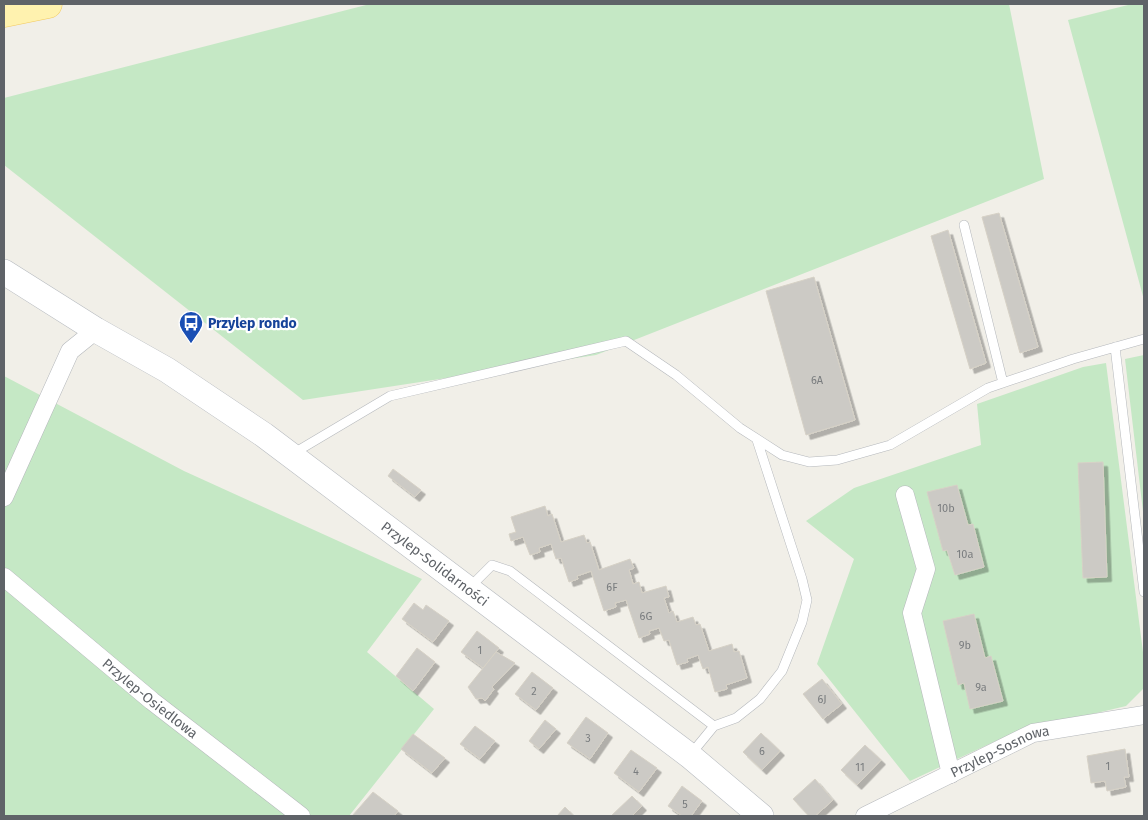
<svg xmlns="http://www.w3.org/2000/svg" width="1148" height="820" font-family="'Fira Sans',sans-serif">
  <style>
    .green { fill: #c5e8c5 }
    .building { fill: #cccac5; stroke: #d6d1c6; filter: url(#shadow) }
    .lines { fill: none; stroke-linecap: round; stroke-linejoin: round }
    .service-casing { stroke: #b5b8bc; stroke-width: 10 }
    .minor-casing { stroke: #b5b8bc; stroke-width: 19 }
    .secondary-casing { stroke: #b6babf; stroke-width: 26 }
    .primary-casing { stroke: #f2c960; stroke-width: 29 }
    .service { stroke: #fff; stroke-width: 9 }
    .minor { stroke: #fff; stroke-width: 18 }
    .secondary { stroke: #fff; stroke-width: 25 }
    .primary { stroke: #fff2af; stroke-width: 28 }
    .labels { text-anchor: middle; stroke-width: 4.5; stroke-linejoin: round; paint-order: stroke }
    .number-label { font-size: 11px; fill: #7a7d7f }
    .transit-label { font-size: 14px; font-weight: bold; fill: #164399; stroke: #fff; text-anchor: start }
    .street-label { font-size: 14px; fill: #5f6368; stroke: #fff }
  </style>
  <defs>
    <filter id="shadow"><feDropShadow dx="4.5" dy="4.5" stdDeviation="0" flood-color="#0004"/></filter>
  </defs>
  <rect width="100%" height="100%" fill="#f1efe8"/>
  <!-- green -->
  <path class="green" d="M 370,4 L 1009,4 L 1044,179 L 596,355 L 303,400 L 4,165 L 4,98 Z
    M 1132,4 L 1144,4 L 1144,300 L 1068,20 Z
    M 1144,355 L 1144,520 L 1125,359 Z
    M 1106,363 L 1144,660 L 1144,688 L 1126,706 L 1013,733 L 910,781 L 817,664 L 854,559 L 806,521 L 854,488 L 981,445 L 977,404 L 1083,367 Z
    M 4,376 L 184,471 L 422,579 L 367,652 L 434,709 L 349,816 L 4,816 Z"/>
  <!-- building -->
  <path class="building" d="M 999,213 L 1038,347 L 1020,353 L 982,217 Z
    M 948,230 L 986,363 L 970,369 L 931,236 Z
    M 814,277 L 855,420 L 806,435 L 766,291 Z
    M 1103,462 L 1107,577 L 1083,578 L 1078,463 Z
    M 393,469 L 421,490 L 415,497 L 388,476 Z
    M 957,485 L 968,525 L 973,524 L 984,567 L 955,575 L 947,550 L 943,551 L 927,492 Z
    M 545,506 L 548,516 L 552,514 L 561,542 L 584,535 L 587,543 L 590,542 L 599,570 L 630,559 L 634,568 L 629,570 L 633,584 L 639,582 L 642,593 L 666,586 L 669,597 L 664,598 L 669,613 L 673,611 L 677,622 L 693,617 L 696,625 L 700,624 L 709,651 L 732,644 L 734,652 L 739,651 L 747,678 L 726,685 L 727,689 L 715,692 L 708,667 L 703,669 L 698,655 L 687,659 L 688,662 L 677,665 L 669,640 L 664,641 L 659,628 L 649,631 L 650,634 L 639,638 L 626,600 L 615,603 L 616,607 L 604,611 L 591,571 L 577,576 L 578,579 L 569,582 L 561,558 L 556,559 L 551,544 L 539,548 L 540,552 L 530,555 L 523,537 L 511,541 L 509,534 L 516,532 L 511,517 Z
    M 414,603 L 423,610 L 426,605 L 449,621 L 433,642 L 402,619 Z
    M 974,614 L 985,658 L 991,656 L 1003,701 L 970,709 L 964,683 L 958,685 L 943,621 Z
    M 477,631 L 499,648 L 483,668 L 461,652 Z
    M 417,648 L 435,662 L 413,691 L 396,676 Z
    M 496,652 L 515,663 L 492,687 L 494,689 L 485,701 L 482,698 L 476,699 L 468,687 Z
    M 532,672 L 553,688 L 536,710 L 515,694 Z
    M 822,679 L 842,704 L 823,719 L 803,694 Z
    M 586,717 L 608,733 L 590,759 L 567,743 Z
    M 545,720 L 556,729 L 539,749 L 529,741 Z
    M 475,726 L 495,741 L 480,759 L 460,744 Z
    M 761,733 L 780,751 L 762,770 L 743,752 Z
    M 413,734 L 445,758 L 432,773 L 401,749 Z
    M 865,745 L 881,760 L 857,785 L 841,770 Z
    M 1125,749 L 1129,777 L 1124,777 L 1126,787 L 1107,791 L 1105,781 L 1091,783 L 1087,756 Z
    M 631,750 L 657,768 L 639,792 L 614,773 Z
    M 815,779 L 833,800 L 815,816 L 809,816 L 793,799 Z
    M 682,786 L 702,801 L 691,816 L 682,816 L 668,806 Z
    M 373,792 L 398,811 L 394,816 L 352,816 Z
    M 632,796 L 642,806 L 632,816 L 611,816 Z
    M 565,807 L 574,816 L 557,816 Z"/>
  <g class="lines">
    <!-- service casing -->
    <g class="service-casing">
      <path id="service" d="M 964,225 L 1003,383
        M 1115,347 L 1144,592
        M 294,453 L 390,396 L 626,341 L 676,375 L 740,428 L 782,455 L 809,462 L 837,460 L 890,445 L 988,388 L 1073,359 L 1144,339
        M 469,588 L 492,565 L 510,571 L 714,726
        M 691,754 L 714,726 L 736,718 L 760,699 L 782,671 L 802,622 L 807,600 L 802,579 L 757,440"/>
    </g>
    <!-- minor casing -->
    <g class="minor-casing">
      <g id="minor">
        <path d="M 905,495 L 926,569 L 912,613 L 951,774"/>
        <path d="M 4,497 L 70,351 L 96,330"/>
        <path id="s1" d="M 4,577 L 152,701 L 301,816"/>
        <path id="s2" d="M 865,816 L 1033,733 L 1144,715"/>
      </g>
    </g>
    <!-- secondary casing -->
    <g class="secondary-casing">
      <g id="secondary">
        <path id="s3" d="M 4,272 L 96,330 L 167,370 L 264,435 L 690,756 L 761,816"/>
      </g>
    </g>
    <!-- primary casing -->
    <g class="primary-casing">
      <path id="primary" d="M 4,13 L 48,4"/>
    </g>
    <!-- service -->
    <use href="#service" class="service"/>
    <!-- minor -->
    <use href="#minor" class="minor"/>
    <!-- secondary -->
    <use href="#secondary" class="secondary"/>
    <!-- primary -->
    <use href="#primary" class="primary"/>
  </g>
  <!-- icons -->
  <defs>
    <g id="bus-pin" transform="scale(1.25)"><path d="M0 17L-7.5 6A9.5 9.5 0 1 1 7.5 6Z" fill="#1a4fb4" stroke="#fff"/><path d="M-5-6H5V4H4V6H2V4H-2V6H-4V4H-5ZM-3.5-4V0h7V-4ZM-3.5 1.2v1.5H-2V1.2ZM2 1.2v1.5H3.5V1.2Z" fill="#fff"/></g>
  </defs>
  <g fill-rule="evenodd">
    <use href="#bus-pin" x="191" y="323"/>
  </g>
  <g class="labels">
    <!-- number labels -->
    <g class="number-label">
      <text x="817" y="384">6A</text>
      <text x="946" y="512">10b</text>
      <text x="965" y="558">10a</text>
      <text x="612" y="591">6F</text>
      <text x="646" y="620">6G</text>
      <text x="965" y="649">9b</text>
      <text x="480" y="654">1</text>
      <text x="981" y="691">9a</text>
      <text x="534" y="695">2</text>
      <text x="822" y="703">6J</text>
      <text x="588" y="742">3</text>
      <text x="762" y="755">6</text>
      <text x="1108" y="770">1</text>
      <text x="860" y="771">11</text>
      <text x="636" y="775">4</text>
      <text x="685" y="808">5</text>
    </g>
    <!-- transit labels -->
    <g class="transit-label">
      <text x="208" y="328">Przylep rondo</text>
    </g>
    <!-- street labels -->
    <g class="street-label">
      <text dy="5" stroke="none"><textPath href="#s3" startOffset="521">Przylep-Solidarności</textPath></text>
      <text dy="5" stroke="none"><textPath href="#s1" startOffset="190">Przylep-Osiedlowa</textPath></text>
      <text dy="5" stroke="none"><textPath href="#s2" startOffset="150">Przylep-Sosnowa</textPath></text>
    </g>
  </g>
  <!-- border -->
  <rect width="1148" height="820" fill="none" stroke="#5f6368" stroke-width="10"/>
</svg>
